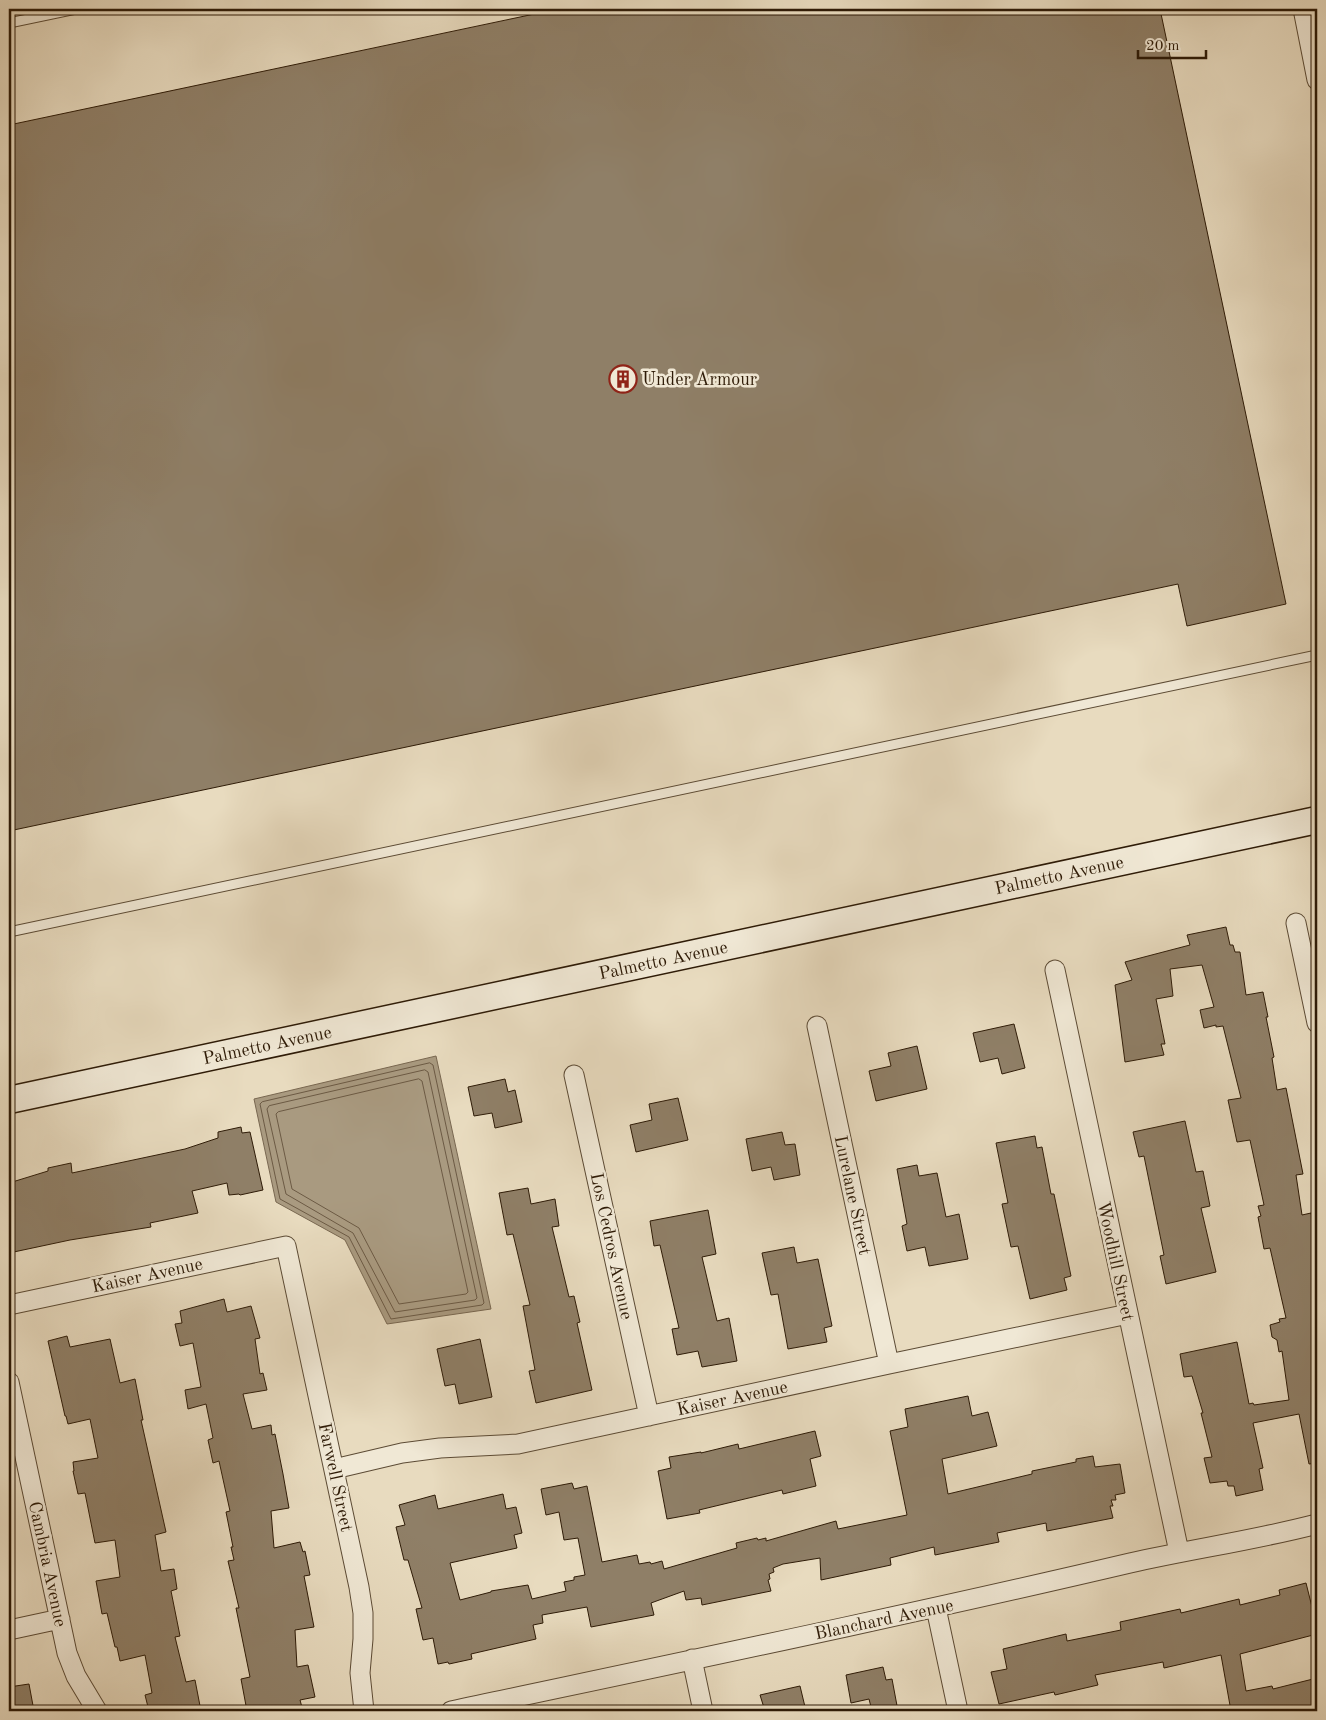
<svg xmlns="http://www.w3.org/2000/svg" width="1326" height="1720" font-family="'Old Standard TT',serif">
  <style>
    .water { fill: #a99a80; stroke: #786750 }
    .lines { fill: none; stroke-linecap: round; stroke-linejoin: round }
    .shore { stroke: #6c5a44; stroke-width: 1 }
    .building { fill: #8f7f67; stroke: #2e1b07 }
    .lane-casing { stroke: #5c4b35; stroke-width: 11 }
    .street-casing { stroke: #5c4b35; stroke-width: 21 }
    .secondary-casing { stroke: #2e1b07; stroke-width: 29 }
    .lane { stroke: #f0e8d5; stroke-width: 9 }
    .street { stroke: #f0e8d5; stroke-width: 19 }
    .secondary { stroke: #f0e8d5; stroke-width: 26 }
    .labels { text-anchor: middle; stroke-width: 5; stroke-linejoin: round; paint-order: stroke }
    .poi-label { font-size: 18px; fill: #2e1b07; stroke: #f0e8d5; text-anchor: start }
    .street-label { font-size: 18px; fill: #2e1b07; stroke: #f0e8d5 }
  </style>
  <rect width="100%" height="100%" fill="#e8dbbf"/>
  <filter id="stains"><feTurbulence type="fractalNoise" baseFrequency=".004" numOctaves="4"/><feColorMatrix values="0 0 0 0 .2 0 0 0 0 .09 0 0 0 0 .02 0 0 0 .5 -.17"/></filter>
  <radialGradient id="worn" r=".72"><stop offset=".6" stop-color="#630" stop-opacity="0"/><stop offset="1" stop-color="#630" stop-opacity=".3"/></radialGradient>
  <!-- water -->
  <path class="water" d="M 436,1056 L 491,1309 L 387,1324 L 345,1240 L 276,1202 L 254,1099 Z"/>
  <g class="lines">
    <!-- shore -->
    <path class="shore" d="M 430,1063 L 433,1065 L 484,1303 L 482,1305 L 391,1319 L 349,1237 L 280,1199 L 260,1104 L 262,1102 Z
      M 425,1070 L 428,1072 L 477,1298 L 475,1300 L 395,1312 L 353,1233 L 286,1194 L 267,1109 L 269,1106 Z
      M 419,1079 L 422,1081 L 468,1292 L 466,1294 L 399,1304 L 359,1228 L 292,1189 L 276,1114 L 278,1112 Z"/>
  </g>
  <!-- building -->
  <path class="building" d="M 558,9 L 1160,9 L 1286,604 L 1187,626 L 1178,584 L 9,831 L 9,125 Z
    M 1226,927 L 1230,945 L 1233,945 L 1235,952 L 1240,952 L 1246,995 L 1263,992 L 1268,1017 L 1266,1017 L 1274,1057 L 1272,1058 L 1277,1090 L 1286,1088 L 1303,1174 L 1296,1175 L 1302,1215 L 1311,1213 L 1317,1242 L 1317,1463 L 1309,1464 L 1299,1414 L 1253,1423 L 1263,1468 L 1259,1469 L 1263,1490 L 1236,1496 L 1234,1486 L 1228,1486 L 1227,1481 L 1210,1483 L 1204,1458 L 1212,1457 L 1201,1413 L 1203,1413 L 1192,1376 L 1184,1377 L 1180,1354 L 1237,1342 L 1249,1404 L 1253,1403 L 1254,1405 L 1289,1400 L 1282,1351 L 1279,1352 L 1277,1340 L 1272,1337 L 1270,1325 L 1280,1322 L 1279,1319 L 1286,1318 L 1270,1248 L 1264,1249 L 1258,1217 L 1261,1216 L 1258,1206 L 1264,1205 L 1250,1140 L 1237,1142 L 1228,1100 L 1241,1098 L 1223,1026 L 1216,1027 L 1216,1025 L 1204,1028 L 1200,1010 L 1214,1007 L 1202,965 L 1170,969 L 1173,996 L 1156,999 L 1165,1044 L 1161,1044 L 1164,1055 L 1125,1062 L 1115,985 L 1132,980 L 1125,962 L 1190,945 L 1187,935 Z
    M 1014,1024 L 1025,1068 L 1002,1074 L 998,1058 L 980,1062 L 973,1033 Z
    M 917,1046 L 927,1089 L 876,1101 L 869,1071 L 891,1066 L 888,1053 Z
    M 505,1079 L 508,1092 L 515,1090 L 522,1122 L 495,1128 L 492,1113 L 474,1116 L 468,1087 Z
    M 678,1098 L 688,1140 L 636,1152 L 630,1125 L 652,1120 L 649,1104 Z
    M 1185,1121 L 1196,1172 L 1203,1171 L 1210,1206 L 1201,1208 L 1216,1272 L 1166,1284 L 1160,1256 L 1164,1255 L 1144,1156 L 1139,1157 L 1133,1132 Z
    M 241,1127 L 242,1133 L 250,1132 L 263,1190 L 240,1195 L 239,1194 L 229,1195 L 227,1183 L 192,1191 L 198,1213 L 150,1223 L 151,1227 L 70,1240 L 9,1253 L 9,1183 L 48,1171 L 48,1168 L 71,1163 L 72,1173 L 185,1149 L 218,1138 L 218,1132 Z
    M 782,1132 L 785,1145 L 795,1144 L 800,1175 L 774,1180 L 771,1167 L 752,1171 L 746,1139 Z
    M 1035,1136 L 1037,1148 L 1042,1147 L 1051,1194 L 1054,1194 L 1071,1276 L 1064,1278 L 1067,1290 L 1030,1299 L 1018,1246 L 1011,1247 L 1002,1204 L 1008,1203 L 996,1143 Z
    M 917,1165 L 919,1176 L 937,1173 L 946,1217 L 959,1214 L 968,1259 L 929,1266 L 925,1247 L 907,1251 L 902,1226 L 907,1224 L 897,1169 Z
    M 528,1188 L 531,1204 L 555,1199 L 559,1226 L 552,1227 L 569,1297 L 574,1296 L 580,1322 L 577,1323 L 592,1390 L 536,1403 L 529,1371 L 535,1370 L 523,1306 L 530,1305 L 513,1234 L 507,1235 L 499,1193 Z
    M 708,1210 L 716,1254 L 702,1257 L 717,1321 L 729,1318 L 737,1361 L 702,1367 L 698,1351 L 677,1355 L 672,1329 L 679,1328 L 660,1245 L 654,1246 L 650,1221 Z
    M 794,1247 L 797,1263 L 818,1259 L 832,1326 L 824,1328 L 827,1342 L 788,1349 L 778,1294 L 771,1295 L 762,1253 Z
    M 224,1299 L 227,1312 L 251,1306 L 260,1338 L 255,1339 L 260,1374 L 263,1373 L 267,1390 L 243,1394 L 252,1429 L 271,1425 L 272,1435 L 275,1434 L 283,1474 L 289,1508 L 271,1511 L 274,1548 L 300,1542 L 303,1552 L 305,1551 L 310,1575 L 304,1576 L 314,1627 L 295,1630 L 297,1667 L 308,1665 L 315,1697 L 300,1700 L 303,1711 L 247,1711 L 241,1679 L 250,1677 L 236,1608 L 239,1608 L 228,1561 L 234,1560 L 231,1547 L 233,1547 L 226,1512 L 230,1511 L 219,1461 L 213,1463 L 208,1440 L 213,1438 L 206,1404 L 188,1409 L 185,1390 L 201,1387 L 193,1343 L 180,1346 L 175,1324 L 182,1323 L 180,1311 Z
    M 67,1336 L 70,1347 L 110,1339 L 120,1383 L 135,1379 L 143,1420 L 141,1420 L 166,1532 L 155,1535 L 161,1571 L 174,1569 L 177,1589 L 171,1591 L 180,1636 L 175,1637 L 186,1682 L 195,1680 L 201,1711 L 149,1711 L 145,1695 L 152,1693 L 145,1655 L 120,1661 L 117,1647 L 115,1647 L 107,1613 L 102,1614 L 96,1581 L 120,1577 L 115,1540 L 95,1543 L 85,1493 L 78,1494 L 73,1471 L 74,1471 L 73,1462 L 98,1458 L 90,1419 L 68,1424 L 66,1416 L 65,1416 L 48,1341 Z
    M 480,1339 L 492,1397 L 459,1404 L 455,1384 L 445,1386 L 437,1349 Z
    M 968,1396 L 972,1416 L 988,1412 L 997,1446 L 942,1459 L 948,1494 L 1032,1474 L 1032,1471 L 1076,1462 L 1076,1459 L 1093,1456 L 1095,1467 L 1120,1464 L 1125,1493 L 1115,1495 L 1116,1500 L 1111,1500 L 1113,1506 L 1110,1506 L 1113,1518 L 1047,1531 L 1046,1523 L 997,1533 L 999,1542 L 935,1555 L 934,1547 L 890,1558 L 891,1565 L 821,1580 L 820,1558 L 783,1564 L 773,1568 L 774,1572 L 769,1574 L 770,1579 L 768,1580 L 771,1591 L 702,1605 L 701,1598 L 686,1600 L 684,1591 L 651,1603 L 654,1615 L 591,1627 L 587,1607 L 542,1615 L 543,1623 L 533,1625 L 536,1639 L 471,1654 L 472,1659 L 449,1664 L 448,1662 L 438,1664 L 433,1638 L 423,1640 L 416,1609 L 422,1608 L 408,1560 L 404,1560 L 396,1527 L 405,1525 L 399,1505 L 435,1495 L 438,1509 L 503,1494 L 506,1509 L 516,1507 L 522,1533 L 514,1535 L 517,1548 L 450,1563 L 460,1600 L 491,1592 L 491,1591 L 528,1585 L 532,1599 L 566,1591 L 564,1582 L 574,1580 L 574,1577 L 585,1575 L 578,1538 L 564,1540 L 559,1512 L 546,1515 L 541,1489 L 572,1483 L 574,1489 L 587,1486 L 602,1562 L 637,1555 L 639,1564 L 650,1562 L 651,1564 L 662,1561 L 664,1569 L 737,1548 L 736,1543 L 757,1538 L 758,1540 L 766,1538 L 766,1541 L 836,1521 L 838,1529 L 907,1515 L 890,1431 L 908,1427 L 905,1409 Z
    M 815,1431 L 821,1456 L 810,1459 L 816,1486 L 783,1494 L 782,1490 L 699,1510 L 700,1513 L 667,1519 L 658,1471 L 671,1468 L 669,1457 L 701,1452 L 701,1453 L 738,1444 L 739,1449 Z
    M 1306,1583 L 1317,1627 L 1317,1634 L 1240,1654 L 1246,1691 L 1272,1686 L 1273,1689 L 1317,1678 L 1317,1711 L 1231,1711 L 1221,1655 L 1164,1668 L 1163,1662 L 1095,1675 L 1098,1685 L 1055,1695 L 1054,1692 L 999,1704 L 991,1672 L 1007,1669 L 1003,1649 L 1066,1634 L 1067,1641 L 1121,1630 L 1120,1622 L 1180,1609 L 1181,1613 L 1239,1599 L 1240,1605 L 1280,1595 L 1279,1590 Z
    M 883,1667 L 886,1680 L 892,1679 L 898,1711 L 872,1711 L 869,1699 L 851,1703 L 846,1675 Z
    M 29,1684 L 34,1711 L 9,1711 L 9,1687 Z
    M 800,1686 L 806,1711 L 765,1711 L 760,1695 Z"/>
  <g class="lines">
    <!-- lane casing -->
    <g class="lane-casing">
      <path id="lane" d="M 9,23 L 76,9
        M 9,932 L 1317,655"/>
    </g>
    <!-- street casing -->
    <g class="street-casing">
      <path id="street" d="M 1303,9 L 1317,80
        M 1296,923 L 1317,1023
        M 1055,970 L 1179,1552
        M 817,1026 L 889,1364
        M 574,1075 L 649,1416
        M 9,1305 L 286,1246 L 359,1587 L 363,1613 L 363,1639 L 360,1673 L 364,1711
        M 9,1382 L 67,1653 L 76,1676 L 97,1711
        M 334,1469 L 402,1453 L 440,1448 L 518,1444 L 889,1364 L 1128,1314
        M 936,1608 L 958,1711
        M 9,1630 L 60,1619
        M 692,1659 L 703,1711
        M 451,1711 C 677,1663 904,1616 1130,1563 C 1192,1549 1256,1540 1317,1524"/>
    </g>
    <!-- secondary casing -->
    <g class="secondary-casing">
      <path id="secondary" d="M 9,1100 L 1317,820"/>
    </g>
    <!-- lane -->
    <use href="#lane" class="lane"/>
    <!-- street -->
    <use href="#street" class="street"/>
    <!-- secondary -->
    <use href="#secondary" class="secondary"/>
  </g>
  <!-- icons -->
  <defs>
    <g id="building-ring" transform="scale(1.4375)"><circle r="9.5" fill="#f0e8d5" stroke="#8f2418" stroke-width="1.5"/><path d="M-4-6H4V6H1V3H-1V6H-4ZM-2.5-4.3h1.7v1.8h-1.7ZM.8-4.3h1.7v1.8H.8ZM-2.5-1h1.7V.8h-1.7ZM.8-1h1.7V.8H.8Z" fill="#8f2418"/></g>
  </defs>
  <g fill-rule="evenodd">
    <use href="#building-ring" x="623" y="379"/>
  </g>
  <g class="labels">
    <!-- poi labels -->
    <g class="poi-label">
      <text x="642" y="385">Under Armour</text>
    </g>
    <!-- street labels -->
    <g class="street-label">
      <text transform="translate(1059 875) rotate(-12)" y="6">Palmetto Avenue</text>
      <text transform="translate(663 960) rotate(-12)" y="6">Palmetto Avenue</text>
      <text transform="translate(267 1045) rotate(-12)" y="6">Palmetto Avenue</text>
      <text transform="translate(853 1195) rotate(78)" y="6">Lurelane Street</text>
      <text transform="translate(612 1246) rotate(78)" y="6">Los Cedros Avenue</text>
      <text transform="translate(1116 1261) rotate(78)" y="6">Woodhill Street</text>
      <text transform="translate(147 1275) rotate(-12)" y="6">Kaiser Avenue</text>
      <text transform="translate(732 1398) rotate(-12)" y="6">Kaiser Avenue</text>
      <text transform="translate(336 1477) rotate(78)" y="6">Farwell Street</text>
      <text transform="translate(48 1564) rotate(78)" y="6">Cambria Avenue</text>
      <text transform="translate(884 1619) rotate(-12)" y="6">Blanchard Avenue</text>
    </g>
  </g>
  <!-- margin -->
  <rect width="1326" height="1720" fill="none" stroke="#e8dbbf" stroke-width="30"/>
  <rect x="10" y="10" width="1306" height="1700" fill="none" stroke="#2e1b07" stroke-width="2.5"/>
  <rect x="15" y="15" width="1296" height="1690" fill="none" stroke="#2e1b07"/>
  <!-- scale -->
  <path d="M1138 50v8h68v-8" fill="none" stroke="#2e1b07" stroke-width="2.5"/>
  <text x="1146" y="50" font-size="15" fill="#2e1b07" stroke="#f0e8d5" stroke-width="4" paint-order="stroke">20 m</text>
  <rect width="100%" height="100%" filter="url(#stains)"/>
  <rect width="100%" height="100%" fill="url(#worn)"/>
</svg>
